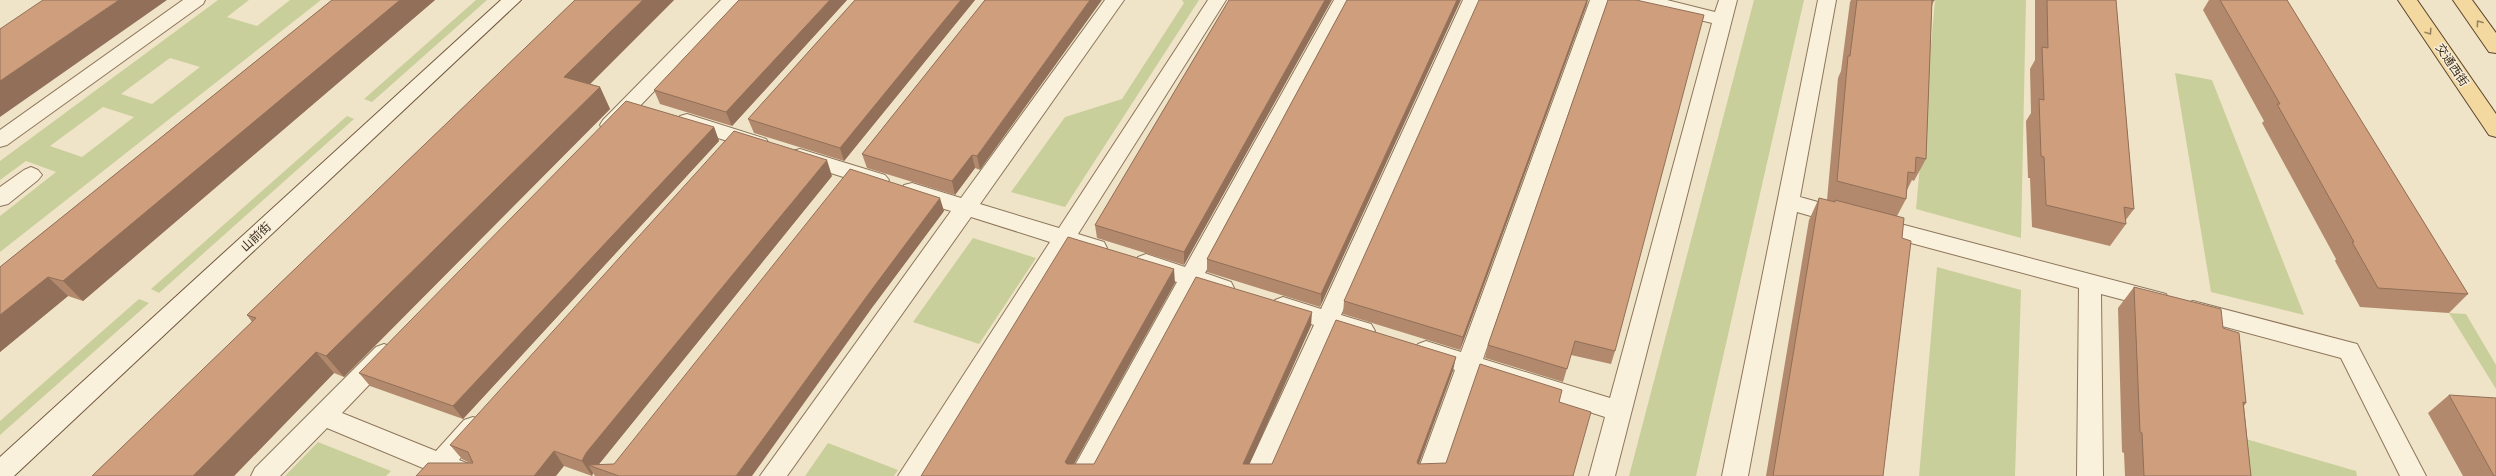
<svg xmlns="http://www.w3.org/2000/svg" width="2496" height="476" font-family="Bitter,'Noto Sans SC',serif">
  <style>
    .green { fill: #c9cf9b; fill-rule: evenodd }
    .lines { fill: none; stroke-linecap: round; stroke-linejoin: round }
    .lane-casing { stroke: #8d765c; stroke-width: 2 }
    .secondary-casing { stroke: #6f573f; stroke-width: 2 }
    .primary-casing { stroke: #5b4430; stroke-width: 2 }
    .lane { fill: #faf1dc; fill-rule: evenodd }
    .secondary { fill: #faf1dc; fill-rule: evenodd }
    .primary { fill: #f3d9a0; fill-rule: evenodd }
    .wall { fill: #b2896c }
    .shaded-wall { fill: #916f58 }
    .building { fill: #cf9f7d; stroke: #916f58 }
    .oneway { stroke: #988460 }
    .labels { text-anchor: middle; stroke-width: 3; stroke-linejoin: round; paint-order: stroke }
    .street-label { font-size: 12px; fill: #3d2e20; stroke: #f7eed8 }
  </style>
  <rect width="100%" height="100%" fill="#f0e4c8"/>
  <!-- green -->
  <path class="green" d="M 218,0 L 249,0 L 227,17 L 257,26 L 290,0 L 321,0 L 0,252 L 0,216 L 56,172 L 26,161 L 0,180 L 0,161 ZM 170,58 L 200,67 L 152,104 L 121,94 ZM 103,107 L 134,117 L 82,157 L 50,146 Z
    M 476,0 L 487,0 L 372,102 L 364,99 Z
    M 1182,0 L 1199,0 L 1065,207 L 1011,192 L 1065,117 L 1122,99 L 1184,3 Z
    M 1754,0 L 1804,0 L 1696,476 L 1629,476 Z
    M 1935,0 L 2026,0 L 2021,238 L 1916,209 Z
    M 2175,73 L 2212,80 L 2304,315 L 2211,292 Z
    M 347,116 L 354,119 L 159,293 L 151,289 Z
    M 973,238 L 1036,258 L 979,344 L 913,322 Z
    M 1937,267 L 2021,290 L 2015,476 L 1919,476 Z
    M 139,299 L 149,303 L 0,435 L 0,421 Z
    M 2449,313 L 2466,314 L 2496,365 L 2496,389 Z
    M 2239,437 L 2356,471 L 2357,476 L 2242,476 Z
    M 318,442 L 391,471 L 386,476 L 285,476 Z
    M 828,443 L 898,470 L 894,476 L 805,476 Z"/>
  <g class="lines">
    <!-- lane casing -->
    <g class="lane-casing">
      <path id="lane" d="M 183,0 L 205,0 L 203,4 L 7,145 L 0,147 L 0,130 Z
        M 721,0 L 741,0 L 617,130 L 610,132 L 603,130 L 600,125 L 603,120 Z
        M 1105,0 L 1124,0 L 980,204 L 1059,228 L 1208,0 L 1226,0 L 1078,234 L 1104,242 L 1107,248 L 1104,254 L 1096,256 L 1069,248 L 925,476 L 898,476 L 1050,242 L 971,217 L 787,476 L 760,476 L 951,211 L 904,197 L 901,191 L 904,185 L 912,183 L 961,198 Z
        M 1334,0 L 1352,0 L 1205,273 L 1231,282 L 1234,288 L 1231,294 L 1223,297 L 1197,288 L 1095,476 L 1069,476 L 1177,282 L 1138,269 L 1135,263 L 1138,257 L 1146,254 L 1185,267 Z
        M 1463,0 L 1481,0 L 1341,315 L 1371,324 L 1375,331 L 1371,338 L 1363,340 L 1334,331 L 1270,476 L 1244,476 L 1314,325 L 1275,312 L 1272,306 L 1275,300 L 1283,297 L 1321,309 Z
        M 1590,0 L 1608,0 L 1483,359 L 1610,398 L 1712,23 L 1635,4 L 1633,0 L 1667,0 L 1715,12 L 1719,0 L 1737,0 L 1615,476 L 1589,476 L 1605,417 L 1477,376 L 1442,476 L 1416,476 L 1455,370 L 1418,358 L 1414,351 L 1418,344 L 1426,341 L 1461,352 Z
        M 1818,0 L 1836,0 L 1800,197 L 1850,211 L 1853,217 L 1850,223 L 1842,225 L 1797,212 L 1748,476 L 1722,476 Z
        M 687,114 L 766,139 L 769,144 L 766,149 L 759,151 L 680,126 L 677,121 L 680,116 Z
        M 800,149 L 885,175 L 889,180 L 885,185 L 878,188 L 793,161 L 790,156 L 793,151 Z
        M 31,167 L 38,170 L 42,175 L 38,180 L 8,204 L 0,206 L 0,187 L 24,170 Z
        M 1874,217 L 2166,294 L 2169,300 L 2166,306 L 2158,309 L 2101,294 L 2103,476 L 2077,476 L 2079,288 L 1866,231 L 1863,225 L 1866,219 Z
        M 2193,301 L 2357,344 L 2426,476 L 2400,476 L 2341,358 L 2185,316 L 2182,310 L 2185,304 Z
        M 384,344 L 392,347 L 396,354 L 392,361 L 342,413 L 436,451 L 464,420 L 473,417 L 482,420 L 485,427 L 459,460 L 479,468 L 483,476 L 442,476 L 327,428 L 280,476 L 251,476 L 255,468 L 376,347 Z"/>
    </g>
    <!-- secondary casing -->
    <g class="secondary-casing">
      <path id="secondary" d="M 501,0 L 521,0 L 14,476 L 0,476 L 0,457 Z"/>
    </g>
    <!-- primary casing -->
    <g class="primary-casing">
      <path id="primary" d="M 2398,0 L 2417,0 L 2496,114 L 2496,137 L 2489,135 Z
        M 2453,0 L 2472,0 L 2496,33 L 2496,53 L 2489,52 Z"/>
    </g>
    <!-- lane -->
    <use href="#lane" class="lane"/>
    <!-- secondary -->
    <use href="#secondary" class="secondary"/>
    <!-- primary -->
    <use href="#primary" class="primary"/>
  </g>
  <!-- wall -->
  <path class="wall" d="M 332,0 L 435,0 L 83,301 L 68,296 L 0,352 L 0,267 Z
    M 575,0 L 674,0 L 590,84 L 600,87 L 610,109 L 344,377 L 334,373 L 234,476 L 92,476 L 252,322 L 247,315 Z
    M 739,0 L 847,0 L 732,126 L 660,104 L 654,90 Z
    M 855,0 L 975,0 L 844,161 L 754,133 L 748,119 Z
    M 985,0 L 980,170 L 975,168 L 955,195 L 867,168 L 862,154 Z
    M 1229,0 L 1184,265 L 1097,238 L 1095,225 Z
    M 1347,0 L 1320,307 L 1207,272 L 1207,259 Z
    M 1608,0 L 1615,351 L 1611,364 L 1571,355 L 1563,382 L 1485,358 L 1488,345 Z
    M 1851,0 L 1934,0 L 1932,6 L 1926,159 L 1914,181 L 1912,180 L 1907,190 L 1906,199 L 1897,216 L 1902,238 L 1883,476 L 1766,476 L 1809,220 L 1819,198 L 1827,200 L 1838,78 L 1841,71 L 1850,2 Z
    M 2035,0 L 2116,0 L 2134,209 L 2125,221 L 2126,224 L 2110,246 L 2032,227 L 2030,178 L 2028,178 L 2026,121 L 2031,113 L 2030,69 L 2035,60 Z
    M 2209,0 L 2287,0 L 2468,294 L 2449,313 L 2360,307 L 2335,261 L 2336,259 L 2262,123 L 2264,121 L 2203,10 Z
    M 1587,4 L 1460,350 L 1343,314 L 1344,301 Z
    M 714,127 L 719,141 L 463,419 L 370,386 L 359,373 Z
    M 832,176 L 598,465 L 614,464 L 944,211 L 874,305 L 619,476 L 595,476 L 593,473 L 592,476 L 564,466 L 470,463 L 462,459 L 450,445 Z
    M 2134,287 L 2223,328 L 2246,403 L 2244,406 L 2251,476 L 2125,476 L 2124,453 L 2122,452 L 2118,308 Z
    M 2449,395 L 2496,476 L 2463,476 L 2428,413 Z"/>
  <!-- shaded-wall -->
  <path class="shaded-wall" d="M 119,0 L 167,0 L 0,117 L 0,81 Z
    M 400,0 L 435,0 L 83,301 L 63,281 Z
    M 643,0 L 674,0 L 575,99 L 564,77 Z
    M 830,0 L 847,0 L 732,126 L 726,112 Z
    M 961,0 L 975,0 L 844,161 L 840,148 Z
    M 1090,0 L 1102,0 L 980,170 L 977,156 Z
    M 1325,0 L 1332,0 L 1184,265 L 1184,252 Z
    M 1457,0 L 1461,0 L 1320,307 L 1321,294 Z
    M 1587,0 L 1588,0 L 1587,4 L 1460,350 L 1463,337 Z
    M 600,87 L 610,109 L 344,377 L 326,356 Z
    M 714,127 L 719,141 L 463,419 L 453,406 Z
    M 972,155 L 975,168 L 955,195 L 952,181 Z
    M 827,160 L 832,176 L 596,468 L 588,465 L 593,473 L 592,476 L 582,461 L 586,453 Z
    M 940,198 L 944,211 L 874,305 L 752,476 L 736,476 L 870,292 Z
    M 1174,269 L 1175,283 L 1068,475 L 1065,462 Z
    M 48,277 L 68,296 L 0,352 L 0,315 Z
    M 1312,312 L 1311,326 L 1244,476 L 1243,464 Z
    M 316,352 L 334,373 L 234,476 L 193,476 Z
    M 1456,357 L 1453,371 L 1415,475 L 1417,462 Z
    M 554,451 L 564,466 L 556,476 L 534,476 Z"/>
  <!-- building -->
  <path class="building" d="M 43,0 L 119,0 L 0,81 L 0,29 Z
    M 332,0 L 400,0 L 63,281 L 48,277 L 0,315 L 0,267 Z
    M 575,0 L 643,0 L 564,77 L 600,87 L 326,356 L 316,352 L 193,476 L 92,476 L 256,318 L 247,315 Z
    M 739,0 L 830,0 L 726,112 L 654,90 Z
    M 855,0 L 961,0 L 840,148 L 748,119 Z
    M 985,0 L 1090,0 L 977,156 L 972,155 L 952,181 L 862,154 Z
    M 1229,0 L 1325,0 L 1184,252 L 1095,225 Z
    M 1347,0 L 1457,0 L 1321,294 L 1207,259 Z
    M 1479,0 L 1587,0 L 1463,337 L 1344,301 Z
    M 1608,0 L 1636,0 L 1704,15 L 1615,351 L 1575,341 L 1567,369 L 1488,345 Z
    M 1857,0 L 1934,0 L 1934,1 L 1932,0 L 1926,159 L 1916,157 L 1915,173 L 1908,172 L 1906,199 L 1837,181 L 1848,56 L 1850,56 Z
    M 2047,0 L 2116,0 L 2134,209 L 2124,207 L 2126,224 L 2046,205 L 2044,157 L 2041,156 L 2039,99 L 2044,100 L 2042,47 L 2048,48 Z
    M 2220,0 L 2287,0 L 2468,294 L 2378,288 L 2352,242 L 2354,242 L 2277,104 L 2280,104 Z
    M 626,101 L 714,127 L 453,406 L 359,373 Z
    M 734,131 L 827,160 L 586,453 L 582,461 L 554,451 L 534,476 L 416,476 L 428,463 L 473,463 L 468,452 L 450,445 Z
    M 850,169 L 940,198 L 870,292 L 736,476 L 619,476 L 588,465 L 614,464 Z
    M 1819,198 L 1835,202 L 1835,200 L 1904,218 L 1902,238 L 1911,241 L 1883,476 L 1773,476 Z
    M 1068,237 L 1174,269 L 1065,462 L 1067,464 L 1094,464 L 1196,277 L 1312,312 L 1243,464 L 1272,464 L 1336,320 L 1456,357 L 1417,462 L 1418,464 L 1446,463 L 1480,364 L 1562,390 L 1559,402 L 1591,412 L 1573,476 L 921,476 Z
    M 2134,287 L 2221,309 L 2223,328 L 2239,333 L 2246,403 L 2243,402 L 2251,476 L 2144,476 L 2142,433 L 2140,432 Z
    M 2449,395 L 2496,398 L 2496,476 L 2494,476 Z"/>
  <!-- one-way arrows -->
  <defs><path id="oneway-chevron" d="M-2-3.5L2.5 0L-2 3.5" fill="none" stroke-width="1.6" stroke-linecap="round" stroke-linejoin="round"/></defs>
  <g class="oneway">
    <use href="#oneway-chevron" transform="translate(2479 23) rotate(-126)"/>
    <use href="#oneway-chevron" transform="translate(2429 32) rotate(56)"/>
  </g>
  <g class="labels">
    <!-- street labels -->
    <g class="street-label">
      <text transform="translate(2452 65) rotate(56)" y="4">交通西街</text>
      <text transform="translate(256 237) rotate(-43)" y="4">山前街</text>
    </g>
  </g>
</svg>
